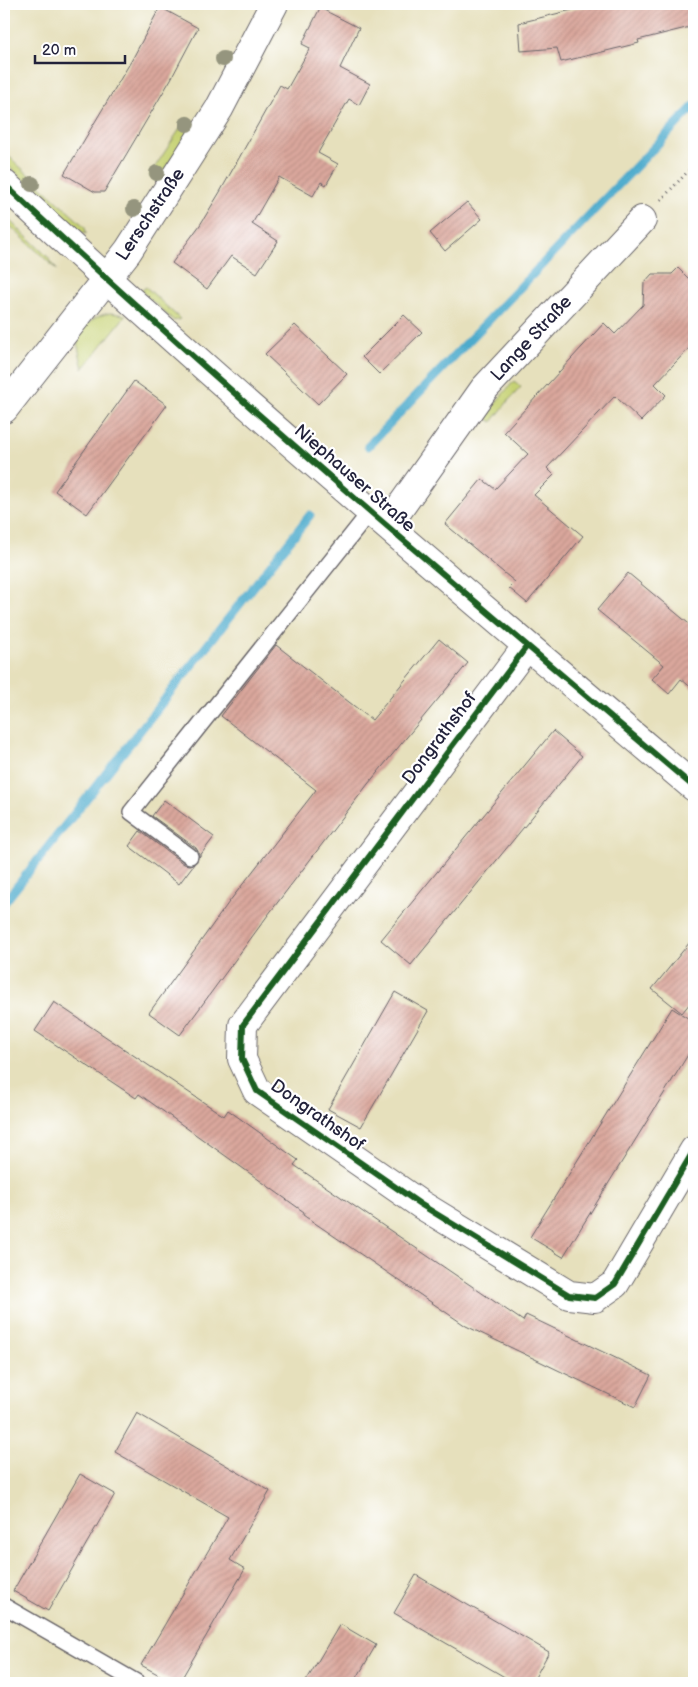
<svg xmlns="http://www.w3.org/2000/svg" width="698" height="1687" font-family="'Balsamiq Sans',sans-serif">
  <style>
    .grass { fill: #c6d273; stroke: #747a57 }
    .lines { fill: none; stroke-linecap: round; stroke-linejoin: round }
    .stream { stroke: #4eabcc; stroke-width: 9 }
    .building { fill: url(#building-hatch) }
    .lane-casing { stroke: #676468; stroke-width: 18 }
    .street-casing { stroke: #676468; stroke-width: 30 }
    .path { stroke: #676468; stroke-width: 3; stroke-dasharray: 1 4; stroke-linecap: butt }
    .lane { stroke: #fff; stroke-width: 15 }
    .street { stroke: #fff; stroke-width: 28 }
    .cycleway-casing { stroke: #fff; stroke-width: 9 }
    .cycleway { stroke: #1b5e20; stroke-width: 6 }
    .tree { fill: #95957e }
    .labels { text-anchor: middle; stroke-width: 4.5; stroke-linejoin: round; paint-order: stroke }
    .street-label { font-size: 18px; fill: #22223b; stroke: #fff }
  </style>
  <defs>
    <pattern id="building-hatch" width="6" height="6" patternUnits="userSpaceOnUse" patternTransform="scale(1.25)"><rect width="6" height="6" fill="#daa79c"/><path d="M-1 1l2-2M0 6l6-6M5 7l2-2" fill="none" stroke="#bb8f87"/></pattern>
  </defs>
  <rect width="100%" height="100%" fill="#fff"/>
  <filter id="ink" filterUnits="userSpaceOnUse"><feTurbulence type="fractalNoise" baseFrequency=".02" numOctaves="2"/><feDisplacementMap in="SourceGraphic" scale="10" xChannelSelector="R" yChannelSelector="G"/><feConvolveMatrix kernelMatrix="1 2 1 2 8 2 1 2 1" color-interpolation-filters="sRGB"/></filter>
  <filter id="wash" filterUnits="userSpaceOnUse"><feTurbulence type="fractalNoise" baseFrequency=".0096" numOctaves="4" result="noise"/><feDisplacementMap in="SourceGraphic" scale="20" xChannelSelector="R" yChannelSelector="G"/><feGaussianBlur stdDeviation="1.12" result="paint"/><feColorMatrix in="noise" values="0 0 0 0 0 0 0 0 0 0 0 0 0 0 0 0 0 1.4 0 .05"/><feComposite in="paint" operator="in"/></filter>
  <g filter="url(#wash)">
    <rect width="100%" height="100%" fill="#e6e0bc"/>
    <!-- grass -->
    <path class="grass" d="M 187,118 L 194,122 L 158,181 L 149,176 Z
      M 4,152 L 85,227 L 86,234 L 74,228 L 4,162 Z
      M 9,220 L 47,256 L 57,270 L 7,223 Z
      M 146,287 L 180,319 L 174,321 L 141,291 Z
      M 110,313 L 126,315 L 83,369 L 76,338 C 86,324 93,316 110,313 Z
      M 514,381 L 521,387 L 509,400 L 492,422 L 484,416 Z"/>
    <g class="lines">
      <!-- stream -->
      <path class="stream" d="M 368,446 L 694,106
        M 4,903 L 310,515"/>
    </g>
    <g id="blocks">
      <!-- building -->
      <path class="building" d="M 596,4 L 694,4 L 694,26 L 638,40 L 639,43 L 561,62 L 557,48 L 521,51 L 519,23 Z
        M 160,7 L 198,28 L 171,79 L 104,192 L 95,192 L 64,174 L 133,58 Z
        M 320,8 L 359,28 L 340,68 L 370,84 L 359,105 L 349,99 L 318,153 L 338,164 L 326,185 L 321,182 L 313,196 L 279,177 L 252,224 L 278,241 L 257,273 L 231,256 L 207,289 L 172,263 L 200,225 L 220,192 L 280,85 L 287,89 L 310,48 L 302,44 Z
        M 467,202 L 482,219 L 445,251 L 430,233 Z
        M 678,268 L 694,284 L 694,343 L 655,384 L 666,395 L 641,421 L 615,396 L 547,468 L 554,475 L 534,495 L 583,536 L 527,603 L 509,588 L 515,582 L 445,524 L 482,479 L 495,489 L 528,454 L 504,432 L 604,323 L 615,334 L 643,305 L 644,283 L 652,274 L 672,274 Z
        M 404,315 L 422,332 L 379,374 L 362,357 Z
        M 295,325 L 347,374 L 318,404 L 265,354 Z
        M 134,381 L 167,405 L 87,514 L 55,491 Z
        M 628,573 L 694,628 L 694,690 L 681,679 L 669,694 L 652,679 L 664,665 L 597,610 Z
        M 439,639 L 468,663 L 368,784 L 268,915 L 180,1035 L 149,1013 L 229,902 L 316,790 L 221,716 L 276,645 L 372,720 Z
        M 553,731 L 582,756 L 411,965 L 381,940 Z
        M 164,800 L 214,837 L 199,857 L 199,853 L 196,848 L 152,816 Z
        M 140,831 L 184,864 L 189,865 L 194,864 L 179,884 L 129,846 Z
        M 694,937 L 694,998 L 682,1013 L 652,989 Z
        M 395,992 L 428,1011 L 361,1127 L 328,1109 Z
        M 54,1002 L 224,1116 L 228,1110 L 298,1160 L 294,1165 L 523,1321 L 526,1315 L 651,1375 L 635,1407 L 466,1326 L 303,1215 L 304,1212 L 139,1094 L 136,1098 L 35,1031 Z
        M 672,1008 L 694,1022 L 694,1045 L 563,1257 L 530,1237 Z
        M 137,1413 L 270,1491 L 230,1560 L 245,1569 L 179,1683 L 174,1683 L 141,1665 L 228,1517 L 115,1452 Z
        M 80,1474 L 115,1494 L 48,1611 L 13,1591 Z
        M 416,1575 L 549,1652 L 532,1683 L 515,1683 L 394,1613 Z
        M 340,1624 L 376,1645 L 354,1683 L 305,1683 Z"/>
    </g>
  </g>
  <g filter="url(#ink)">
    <use href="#blocks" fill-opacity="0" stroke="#676468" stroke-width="1"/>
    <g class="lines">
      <!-- lane casing -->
      <g class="lane-casing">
        <path id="lane" d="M 190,856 L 131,812 L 370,512
          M 4,1606 L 138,1683"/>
      </g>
      <!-- street casing -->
      <g class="street-casing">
        <path id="street" d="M 4,184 C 227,393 461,590 694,787
          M 4,409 L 128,251 L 219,109 L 274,4
          M 387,526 L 484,389 L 642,220
          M 527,646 L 243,1025 L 242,1059 L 257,1091 L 420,1204 L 569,1295 L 595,1298 L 615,1284 L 694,1150"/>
      </g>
      <!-- path -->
      <path class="path" d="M 661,200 L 694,165"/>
      <!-- lane -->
      <use href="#lane" class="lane"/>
      <!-- street -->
      <use href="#street" class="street"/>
      <!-- cycleway casing -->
      <g class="cycleway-casing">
        <path id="cycleway" d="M 4,184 C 227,393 461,590 694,787
          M 527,646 L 243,1025 L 242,1059 L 257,1091 L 420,1204 L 569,1295 L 595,1298 L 615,1284 L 694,1150"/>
      </g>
      <!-- cycleway -->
      <use href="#cycleway" class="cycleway"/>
    </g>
    <!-- trees -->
    <g class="tree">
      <circle cx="223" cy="59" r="8"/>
      <circle cx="187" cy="124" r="8"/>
      <circle cx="157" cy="173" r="8"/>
      <circle cx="32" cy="184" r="8"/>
      <circle cx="134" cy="209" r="8"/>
    </g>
  </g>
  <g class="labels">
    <!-- street labels -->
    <g class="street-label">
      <text transform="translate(150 214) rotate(-56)" y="6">Lerschstraße</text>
      <text transform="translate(531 338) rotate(-47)" y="6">Lange Straße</text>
      <text transform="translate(355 478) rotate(41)" y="6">Niephauser Straße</text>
      <text transform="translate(439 738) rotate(-53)" y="6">Dongrathshof</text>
      <text transform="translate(318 1115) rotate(35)" y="6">Dongrathshof</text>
    </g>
  </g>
  <!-- margin -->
  <rect width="698" height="1687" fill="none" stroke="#fff" stroke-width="20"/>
  <!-- scale -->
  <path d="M35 55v8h90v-8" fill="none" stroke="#22223b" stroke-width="2.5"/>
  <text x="42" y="55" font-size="15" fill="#22223b" stroke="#ffffff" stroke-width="4" paint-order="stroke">20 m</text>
</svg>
